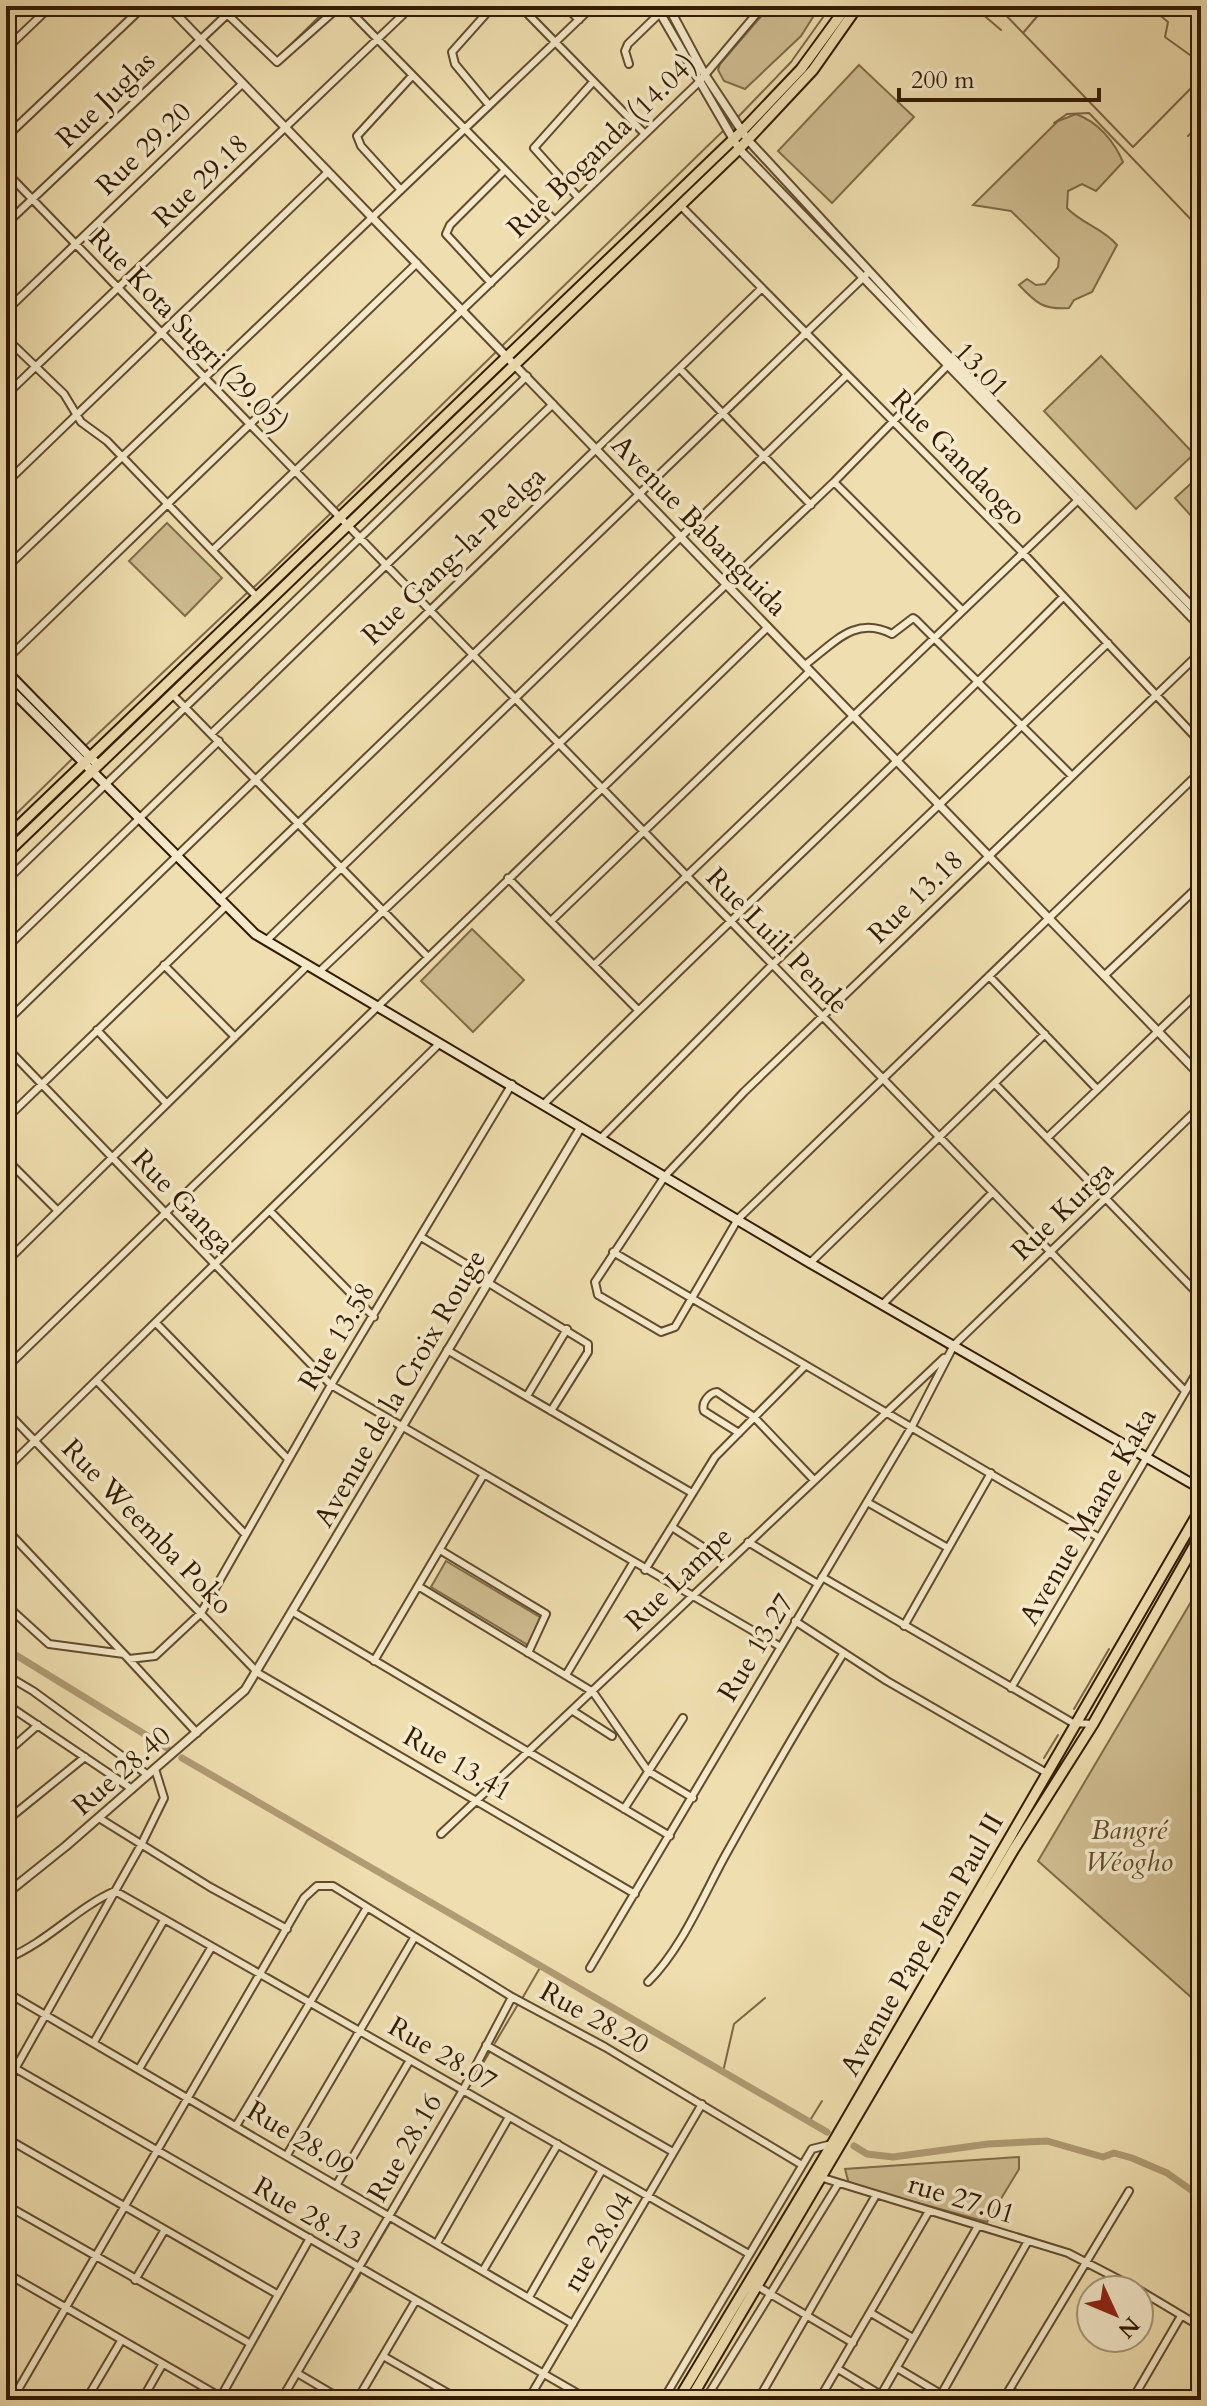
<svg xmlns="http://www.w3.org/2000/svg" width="1207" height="2406" font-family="Cardo,serif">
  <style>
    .green { fill: #cfbd91; stroke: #806c49; stroke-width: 2 }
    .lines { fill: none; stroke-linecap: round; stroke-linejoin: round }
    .stream { stroke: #7d6746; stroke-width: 2 }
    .canal { stroke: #af9b74; stroke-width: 7 }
    .minor-casing { stroke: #614b2c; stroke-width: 10 }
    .tertiary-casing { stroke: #614b2c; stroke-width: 11 }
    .secondary-casing { stroke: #321a01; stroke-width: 12 }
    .primary-casing { stroke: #321a01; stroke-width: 13 }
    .trunk-casing { stroke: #321a01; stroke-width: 13 }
    .minor { stroke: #f5eacb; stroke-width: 6 }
    .tertiary { stroke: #f5eacb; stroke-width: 7 }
    .secondary { stroke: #f5eacb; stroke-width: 8 }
    .primary { stroke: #efdeaf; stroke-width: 9 }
    .trunk { stroke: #efdeaf; stroke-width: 9 }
    .labels { text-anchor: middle; stroke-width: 7; stroke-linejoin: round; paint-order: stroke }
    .street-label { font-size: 28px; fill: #321a01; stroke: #f5eacb }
    .park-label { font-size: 28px; font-style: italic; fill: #614b2c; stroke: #f5eacb }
  </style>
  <rect width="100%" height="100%" fill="#efdeaf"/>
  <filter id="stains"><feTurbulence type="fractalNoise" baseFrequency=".0025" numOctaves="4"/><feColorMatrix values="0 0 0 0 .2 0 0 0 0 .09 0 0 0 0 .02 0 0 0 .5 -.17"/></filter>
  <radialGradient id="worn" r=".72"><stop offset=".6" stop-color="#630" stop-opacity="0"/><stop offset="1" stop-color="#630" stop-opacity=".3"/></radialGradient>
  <!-- green -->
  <path class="green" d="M 770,6 L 820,6 L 801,36 L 745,89 L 724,81 L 718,70 L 720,64 Z
    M 859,65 L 914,117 L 832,203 L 778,151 Z
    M 1076,114 C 1098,122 1114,141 1123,162 L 1096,191 L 1082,184 L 1068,191 L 1067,208 C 1082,224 1103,228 1117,245 L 1092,292 L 1074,300 L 1069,308 C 1043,310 1036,303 1019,285 L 1027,279 L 1036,285 L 1045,284 L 1058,267 L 1059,258 L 1011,211 L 973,205 L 1058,121 Z
    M 1101,356 L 1194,454 L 1136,509 L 1044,411 Z
    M 1196,479 L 1201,485 L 1201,527 L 1175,498 Z
    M 167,523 L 222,578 L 185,616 L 129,561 Z
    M 472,929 L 524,980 L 473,1032 L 421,981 Z
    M 446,1561 L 543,1619 L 528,1645 L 431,1587 Z
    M 1201,1585 L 1201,2006 L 1038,1861 Z
    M 1019,2157 L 1019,2169 L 987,2222 L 849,2184 L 845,2169 Z"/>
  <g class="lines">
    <!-- stream -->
    <path class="stream" d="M 973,6 L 1001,30
      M 997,6 L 1133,147 L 1201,78
      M 1149,6 L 1168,22 L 1165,37 L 1201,63
      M 1023,33 L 1046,6
      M 273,62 L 330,6
      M 738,117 L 791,62 L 831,6
      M 1054,123 L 1067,114 L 1089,113 L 1201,230
      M 1188,136 L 1201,123
      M 502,346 L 724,130
      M 336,508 L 498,350
      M 253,588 L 332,512
      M 84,747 L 248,592
      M 6,824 L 74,757
      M 1074,1709 L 1109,1649
      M 1044,1758 L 1058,1735
      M 523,1997 L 541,1966
      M 495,2043 L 517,2006
      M 723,2072 L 734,2024 L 765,1998
      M 469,2087 L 489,2053
      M 461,2101 L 464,2096
      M 809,2122 L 822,2101
      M 395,2214 L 409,2190
      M 365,2265 L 390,2223
      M 350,2292 L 360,2275"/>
    <!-- canal -->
    <path class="canal" d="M 6,1649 L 167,1748
      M 182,1758 L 827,2132
      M 854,2146 L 867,2154 L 893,2157 L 988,2144 L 1047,2141 L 1103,2157 L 1114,2153 L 1132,2158 L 1167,2173 L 1201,2197"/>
    <!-- minor casing -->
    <g class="minor-casing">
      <path id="minor" d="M 345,6 L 555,221
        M 520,6 L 643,132
        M 565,6 L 579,20
        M 227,14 L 277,62 L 340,6
        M 6,49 L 51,6
        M 629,64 L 625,51 L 628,44 L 660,13
        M 489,105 L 455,64 L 452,52 L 493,6
        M 6,137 L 144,6
        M 6,172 L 1185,1391
        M 401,190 L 361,146 L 357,136 L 412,76
        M 577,196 L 534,148 L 593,82
        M 681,206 L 1023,553 L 1201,743
        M 6,224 L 236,6
        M 491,283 L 446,234 L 450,225 L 504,171
        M 6,311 L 242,84
        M 6,338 L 64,394 L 81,422 L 107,441 L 257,597
        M 680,369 L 811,505
        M 6,395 L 412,6
        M 834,482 L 962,610
        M 6,483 L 328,172
        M 213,550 L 699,82 L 763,6
        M 6,568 L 593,6
        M 1201,652 L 744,1092 L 665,1176 L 595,1282 L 598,1295 L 661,1332 L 675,1327 L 738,1219 L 1201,771
        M 6,660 L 417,263
        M 805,665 C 834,643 855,615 892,634 L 913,618 L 916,620 L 1071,775
        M 172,694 L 428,957
        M 211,734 L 553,404
        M 508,878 L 638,1010
        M 6,881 L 527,376
        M 219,900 L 869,272
        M 551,921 L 810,671
        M 266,941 L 847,375
        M 6,948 L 219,741
        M 164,965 L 235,1037
        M 594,965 L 1079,499
        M 320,971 L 834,482 L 951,362
        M 1105,975 L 1201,884
        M 989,976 L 1097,1089
        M 6,1022 L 762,288
        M 97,1030 L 166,1103
        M 6,1047 L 331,1385 L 779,1646
        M 995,1084 L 1201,1297
        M 544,1104 C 715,933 893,769 1063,597
        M 6,1119 L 225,907
        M 601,1138 L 772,965 L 1108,643
        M 1047,1138 L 1201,990
        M 6,1159 L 58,1211
        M 270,1211 L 374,1317
        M 421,1237 L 489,1278
        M 613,1252 L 1098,1537
        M 6,1262 L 308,965
        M 810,1263 L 1045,1034
        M 487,1282 L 588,1344 L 588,1352 L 551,1411
        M 882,1305 L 992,1193
        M 156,1323 L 288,1459
        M 447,1350 L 692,1493
        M 6,1368 L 768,627
        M 97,1381 L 245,1534
        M 527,1396 L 567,1329
        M 6,1411 L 258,1673 L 635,1894
        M 739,1433 L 704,1411 C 701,1403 709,1393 717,1392 L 754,1417 L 813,1479
        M 6,1469 L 439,1044
        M 867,1502 L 948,1548
        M 672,1527 L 726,1562
        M 6,1529 L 124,1654
        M 748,1542 L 818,1584
        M 440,1550 L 546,1614 L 528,1653
        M 645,1570 L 715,1457 L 805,1366
        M 822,1577 L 1073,1723 L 1093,1724
        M 418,1586 L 593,1692 L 648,1771 L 693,1798
        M 6,1605 L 49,1644 L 124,1654 L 197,1733
        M 293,1612 L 670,1836
        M 795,1621 L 887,1681 L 1045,1772
        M 904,1626 L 991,1473
        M 129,1659 L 155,1656 L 201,1613 L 331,1385 L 512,1084
        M 374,1661 L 484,1474
        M 6,1675 L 33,1691 L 148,1775
        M 566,1675 L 633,1563
        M 1011,1688 L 1201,1365
        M 6,1704 L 132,1789
        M 573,1711 L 612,1736
        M 6,1753 L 38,1725
        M 624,1809 L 683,1718
        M 99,1818 L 210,1887 L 287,1929
        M 6,1821 L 85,1757
        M 441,1834 L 944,1358
        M 6,1959 C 48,1942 76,1908 115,1891 L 749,2254
        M 590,1968 L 911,1428 L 954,1345 L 1201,1106
        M 648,1982 C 682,1948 702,1898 725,1856 C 763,1788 802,1720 843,1654
        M 6,1992 L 573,2324
        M 94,2042 L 164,1920
        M 486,2045 L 673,2152
        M 6,2063 L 589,2400
        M 139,2069 L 211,1948
        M 6,2085 L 141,1845 L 164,1798 L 155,1769
        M 236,2126 L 366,1909
        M 6,2138 L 277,2294
        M 287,2155 L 414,1938
        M 823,2178 L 1068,2253 L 1139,2290
        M 337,2184 L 410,2060
        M 6,2205 L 249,2343
        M 437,2243 L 509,2117
        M 484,2269 L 558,2144
        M 6,2273 L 226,2400
        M 135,2280 L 164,2231
        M 757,2286 L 853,2343
        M 1139,2290 L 1201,2327
        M 529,2297 L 602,2170
        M 871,2313 L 913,2338
        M 383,2356 L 460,2400
        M 897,2368 L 951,2400
        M 838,2369 L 881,2395
        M 297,2373 L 343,2400
        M 1009,2390 L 1027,2400
        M 12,2400 L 304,1898 L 317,1886 L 333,1886 L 512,1997 L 605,2047 L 802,2165
        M 86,2400 L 121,2341
        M 142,2400 L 162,2365
        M 219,2400 L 310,2238
        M 281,2400 L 463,2090 L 512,1997
        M 357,2400 L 416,2300
        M 528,2400 L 702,2104
        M 663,2400 L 812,2149 L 832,2144
        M 705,2400 L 838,2184
        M 758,2400 L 876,2195
        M 819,2400 L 929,2211
        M 878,2400 L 978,2226
        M 938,2400 L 1028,2241
        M 1003,2400 L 1129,2191
        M 1132,2400 L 1181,2316
        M 1199,2400 L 1201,2397"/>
    </g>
    <!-- tertiary casing -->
    <g class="tertiary-casing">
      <path id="tertiary" d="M 168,6 L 1201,1076
        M 656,6 L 739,149 L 1201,627
        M 668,6 L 705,75 L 748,140 L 929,336 L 1201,616
        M 6,1894 L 66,1846 L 245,1690 L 581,1127"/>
    </g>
    <!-- secondary casing -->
    <g class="secondary-casing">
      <path id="secondary" d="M 6,671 L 95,762
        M 6,685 L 255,934 L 810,1263 L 1201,1489"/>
    </g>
    <!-- primary casing -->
    <g class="primary-casing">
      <path id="primary" d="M 6,838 L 742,131 L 801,69 L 847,6
        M 6,854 L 739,149 L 813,70 L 858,6"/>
    </g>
    <!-- trunk casing -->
    <g class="trunk-casing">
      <path id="trunk" d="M 678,2400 L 832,2144 L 1201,1508
        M 690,2400 L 1014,1849 L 1093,1724 L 1201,1534"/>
    </g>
    <!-- minor -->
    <use href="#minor" class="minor"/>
    <!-- tertiary -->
    <use href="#tertiary" class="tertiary"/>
    <!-- secondary -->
    <use href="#secondary" class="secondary"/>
    <!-- primary -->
    <use href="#primary" class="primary"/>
    <!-- trunk -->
    <use href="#trunk" class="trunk"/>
  </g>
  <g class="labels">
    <!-- street labels -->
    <g class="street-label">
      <text transform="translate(105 99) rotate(-44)" y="10">Rue Juglas</text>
      <text transform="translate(601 145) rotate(-44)" y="10">Rue Boganda (14.04)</text>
      <text transform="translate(143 148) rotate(-44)" y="10">Rue 29.20</text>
      <text transform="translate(200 180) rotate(-44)" y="10">Rue 29.18</text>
      <text transform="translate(189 330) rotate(46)" y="10">Rue Kota Sugri (29.05)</text>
      <text transform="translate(982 369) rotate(46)" y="10">13.01</text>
      <text transform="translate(959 457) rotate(45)" y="10">Rue Gandaogo</text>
      <text transform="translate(700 525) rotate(46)" y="10">Avenue Babanguida</text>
      <text transform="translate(453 555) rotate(-44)" y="10">Rue Gang-la-Peelga</text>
      <text transform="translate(915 896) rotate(-44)" y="10">Rue 13.18</text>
      <text transform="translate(778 940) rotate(46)" y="10">Rue Luili Pende</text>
      <text transform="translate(184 1201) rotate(46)" y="10">Rue Ganga</text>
      <text transform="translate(1062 1210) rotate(-44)" y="10">Rue Kurga</text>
      <text transform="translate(336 1336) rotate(-59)" y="10">Rue 13.58</text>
      <text transform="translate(399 1388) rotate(-60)" y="10">Avenue de la Croix Rouge</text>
      <text transform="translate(1087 1516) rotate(-60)" y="10">Avenue Maane Kaka</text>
      <text transform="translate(148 1526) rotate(46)" y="10">Rue Weemba Poko</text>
      <text transform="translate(678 1578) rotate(-44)" y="10">Rue Lampe</text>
      <text transform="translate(755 1647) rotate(-59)" y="10">Rue 13.27</text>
      <text transform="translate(458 1763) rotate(30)" y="10">Rue 13.41</text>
      <text transform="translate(121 1770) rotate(-41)" y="10">Rue 28.40</text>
      <text transform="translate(921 1944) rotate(-60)" y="10">Avenue Pape Jean Paul II</text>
      <text transform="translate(595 2017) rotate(29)" y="10">Rue 28.20</text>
      <text transform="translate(443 2053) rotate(30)" y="10">Rue 28.07</text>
      <text transform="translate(301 2138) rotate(31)" y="10">Rue 28.09</text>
      <text transform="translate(404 2147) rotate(-60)" y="10">Rue 28.16</text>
      <text transform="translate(962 2198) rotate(17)" y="10">rue 27.01</text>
      <text transform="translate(308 2213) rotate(30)" y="10">Rue 28.13</text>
      <text transform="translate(597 2241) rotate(-59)" y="10">rue 28.04</text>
    </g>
    <!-- park labels -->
    <g class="park-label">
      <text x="1129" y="1839">Bangré<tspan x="1129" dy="32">Wéogho</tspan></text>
    </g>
  </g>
  <!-- margin -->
  <rect width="1207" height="2406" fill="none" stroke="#efdeaf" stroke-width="32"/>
  <rect x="8" y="8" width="1191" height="2390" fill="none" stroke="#321a01" stroke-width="4"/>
  <rect x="16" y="16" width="1175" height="2374" fill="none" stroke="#321a01" stroke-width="2"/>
  <!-- north arrow -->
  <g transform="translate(1115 2314) rotate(134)"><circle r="38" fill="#f5eacb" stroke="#a7977a" stroke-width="2"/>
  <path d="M0-6L14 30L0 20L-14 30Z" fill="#8f2418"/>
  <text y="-12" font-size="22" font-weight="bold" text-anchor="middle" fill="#321a01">N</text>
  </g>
  <!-- scale -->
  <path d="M899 88v12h200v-12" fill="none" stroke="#321a01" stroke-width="4"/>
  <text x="911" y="88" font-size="24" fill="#321a01" stroke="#f5eacb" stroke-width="6" paint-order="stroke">200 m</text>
  <rect width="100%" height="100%" filter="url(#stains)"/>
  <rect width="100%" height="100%" fill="url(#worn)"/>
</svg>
